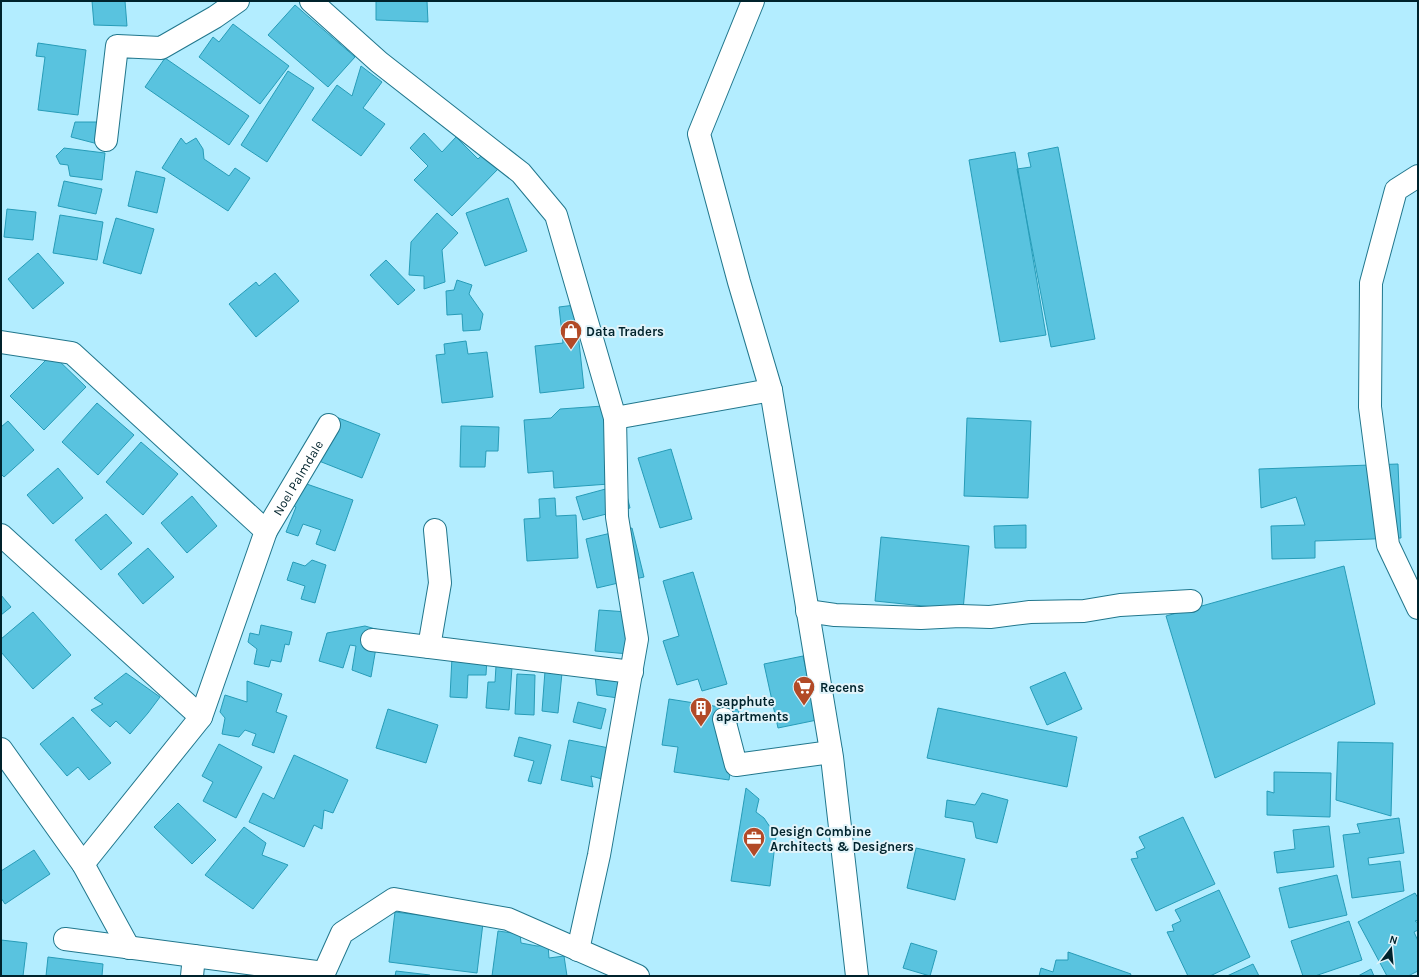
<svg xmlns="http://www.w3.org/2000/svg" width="1419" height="977" font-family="Karla,sans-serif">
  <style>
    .building { fill: #59c3df; stroke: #279cb8 }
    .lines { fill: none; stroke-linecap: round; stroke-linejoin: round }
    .minor-casing { stroke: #21778d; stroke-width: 24 }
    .minor { stroke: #fff; stroke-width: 22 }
    .labels { text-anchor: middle; stroke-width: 4; stroke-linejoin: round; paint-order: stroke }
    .poi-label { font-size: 13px; font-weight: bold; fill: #00232c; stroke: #e1f3f9; text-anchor: start }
    .street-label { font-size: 13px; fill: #00232c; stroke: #e1f3f9 }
  </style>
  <rect width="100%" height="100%" fill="#b3edff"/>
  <!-- building -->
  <path class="building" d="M 92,1 L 125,1 L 127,26 L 94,25 Z
    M 376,1 L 427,1 L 428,22 L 376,20 Z
    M 295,5 L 355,57 L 328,87 L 268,35 Z
    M 233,24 L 289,66 L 260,104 L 199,57 L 213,37 L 219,42 Z
    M 38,43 L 86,50 L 78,115 L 38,110 L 45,57 L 36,56 Z
    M 165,58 L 249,116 L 229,145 L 145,87 Z
    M 361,66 L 382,82 L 363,108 L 385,124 L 361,156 L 312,120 L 337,85 L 352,96 Z
    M 288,71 L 314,88 L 267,162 L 241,145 Z
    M 75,122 L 98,122 L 98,144 L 71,137 Z
    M 424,133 L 442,152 L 456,137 L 478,159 L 484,153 L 499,168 L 452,216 L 414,180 L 428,166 L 410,148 Z
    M 181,138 L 186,144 L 196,138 L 203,149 L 204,159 L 229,176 L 235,168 L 250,178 L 228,211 L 162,168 Z
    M 1058,147 L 1095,339 L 1051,347 L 1017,169 L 1031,167 L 1028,153 Z
    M 64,148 L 105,153 L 102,180 L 70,176 L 68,165 L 60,164 L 56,156 Z
    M 1015,152 L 1046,335 L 1000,342 L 969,160 Z
    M 136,171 L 165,178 L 157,213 L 128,206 Z
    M 64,181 L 102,189 L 96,214 L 58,206 Z
    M 508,198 L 527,251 L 485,266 L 466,213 Z
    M 7,209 L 36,212 L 33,240 L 4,237 Z
    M 437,213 L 458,233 L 442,250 L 445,282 L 424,289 L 424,276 L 409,275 L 411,242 Z
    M 60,215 L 103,222 L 97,260 L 53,253 Z
    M 116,218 L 154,229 L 141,274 L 103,263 Z
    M 38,253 L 64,283 L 33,309 L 8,279 Z
    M 386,260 L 415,290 L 398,305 L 370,275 Z
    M 275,273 L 299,301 L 256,337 L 229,304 L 256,282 L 259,286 Z
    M 457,280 L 472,285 L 469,294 L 483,314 L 480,330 L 463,331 L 462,314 L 447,315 L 446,291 L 454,290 Z
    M 575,305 L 584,388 L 540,393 L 535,346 L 563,343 L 559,307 Z
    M 466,341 L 468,354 L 487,352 L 493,397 L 442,403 L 436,355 L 445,354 L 444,344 Z
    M 52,354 L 86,387 L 44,430 L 10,396 Z
    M 97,403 L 134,435 L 98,475 L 62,442 Z
    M 603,406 L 609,484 L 554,488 L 553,471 L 528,473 L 524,420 L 551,418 L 560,409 Z
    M 336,417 L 380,434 L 362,478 L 319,461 Z
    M 967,418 L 1031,421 L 1028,498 L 964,496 Z
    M 8,421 L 34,450 L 4,477 L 1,474 L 1,427 Z
    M 461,426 L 499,427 L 498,451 L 486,451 L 485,467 L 460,467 Z
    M 141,442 L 178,474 L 143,515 L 106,482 Z
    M 671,449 L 692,519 L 660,528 L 638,458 Z
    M 1398,464 L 1401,538 L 1315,541 L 1315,558 L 1272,559 L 1271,526 L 1305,525 L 1296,497 L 1261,508 L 1259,469 Z
    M 58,468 L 83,498 L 53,524 L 27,495 Z
    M 298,481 L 353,500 L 335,551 L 316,544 L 321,530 L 303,524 L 298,536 L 286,532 L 296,507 L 289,504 Z
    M 624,484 L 630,508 L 583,520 L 576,497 Z
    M 192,496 L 217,526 L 187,553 L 161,523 Z
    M 555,498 L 556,516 L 576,515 L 578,558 L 527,561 L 524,519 L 540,518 L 539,499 Z
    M 106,514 L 132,543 L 101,570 L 75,540 Z
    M 1026,525 L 1026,548 L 995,548 L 994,526 Z
    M 632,528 L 644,577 L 597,588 L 586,539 Z
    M 881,537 L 969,546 L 963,610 L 875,601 Z
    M 148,548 L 174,577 L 143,604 L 118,574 Z
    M 312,560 L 326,565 L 315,603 L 301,599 L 305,586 L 287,580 L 293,562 L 305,566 Z
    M 1344,566 L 1375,704 L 1215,778 L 1166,616 Z
    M 693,572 L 727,684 L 702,691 L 698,679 L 677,685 L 663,641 L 679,636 L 663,581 Z
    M 1,595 L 11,607 L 1,615 Z
    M 599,610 L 643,613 L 640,655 L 595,651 Z
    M 33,612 L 71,655 L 33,689 L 1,652 L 1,639 Z
    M 261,625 L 292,632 L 289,645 L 285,644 L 281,662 L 271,660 L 269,667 L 254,664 L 257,649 L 248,642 L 250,633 L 259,635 Z
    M 365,626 L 379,630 L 371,677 L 352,670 L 356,646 L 350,645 L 343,668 L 319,661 L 327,633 Z
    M 803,656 L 817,720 L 778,728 L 764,664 Z
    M 452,657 L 487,658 L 486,675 L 468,675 L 467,698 L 450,697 Z
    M 496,666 L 512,667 L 509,710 L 486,708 L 488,682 L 495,682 Z
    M 545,671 L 562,673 L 558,713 L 542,711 Z
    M 1065,672 L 1082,709 L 1047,725 L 1030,687 Z
    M 126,673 L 160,697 L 148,713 L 130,734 L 116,721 L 110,727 L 91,710 L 103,704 L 94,698 Z
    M 517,674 L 535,675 L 534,715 L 515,714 Z
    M 595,675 L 621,680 L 618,698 L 597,695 Z
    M 247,681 L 282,694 L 276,712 L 287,716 L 274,753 L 252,745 L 256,734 L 245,730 L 239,737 L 222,734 L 225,718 L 220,712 L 225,695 L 247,702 Z
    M 669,699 L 739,710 L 729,780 L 674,772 L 678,747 L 662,745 Z
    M 578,702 L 606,709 L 601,729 L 573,722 Z
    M 938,708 L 1077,737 L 1067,787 L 927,758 Z
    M 388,709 L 438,725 L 426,763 L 376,748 Z
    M 73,717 L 111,763 L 89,780 L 78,767 L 67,776 L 40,744 Z
    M 519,737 L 551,745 L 541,784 L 528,781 L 534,761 L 514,756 Z
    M 569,740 L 609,748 L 602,779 L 591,776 L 593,787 L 561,780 Z
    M 1338,742 L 1393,743 L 1391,816 L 1336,800 Z
    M 219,744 L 262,767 L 236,818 L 203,801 L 213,782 L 202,776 Z
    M 294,755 L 348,780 L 333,813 L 324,810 L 322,829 L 314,825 L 304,847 L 249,822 L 263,793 L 274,799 Z
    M 1274,772 L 1331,773 L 1330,817 L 1267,815 L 1267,791 L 1274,793 Z
    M 746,788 L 759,799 L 756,812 L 764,818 L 776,836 L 770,886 L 731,881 Z
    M 982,793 L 1008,800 L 997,843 L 976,838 L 973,822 L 945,817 L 947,800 L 975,805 Z
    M 178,803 L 216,840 L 192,864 L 154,827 Z
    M 1183,817 L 1215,884 L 1156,911 L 1131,859 L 1138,858 L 1136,852 L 1145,848 L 1139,837 Z
    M 1399,818 L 1404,853 L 1368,858 L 1369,865 L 1400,861 L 1404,891 L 1352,898 L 1343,835 L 1360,833 L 1357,824 Z
    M 1329,826 L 1334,867 L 1277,873 L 1274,852 L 1295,849 L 1293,830 Z
    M 244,827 L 266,843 L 262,855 L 288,865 L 253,909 L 205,875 Z
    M 916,848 L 965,859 L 955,900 L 907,888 Z
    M 34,850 L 50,874 L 5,904 L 1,898 L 1,871 Z
    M 1337,875 L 1347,915 L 1289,928 L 1279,888 Z
    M 1219,890 L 1250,957 L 1210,976 L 1188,976 L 1167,932 L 1174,931 L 1172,925 L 1181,921 L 1175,910 Z
    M 1415,893 L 1418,898 L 1418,920 L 1415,921 L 1418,923 L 1418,930 L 1414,932 L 1418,941 L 1418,971 L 1408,976 L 1387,976 L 1358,922 Z
    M 395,912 L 483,923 L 477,973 L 389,962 Z
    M 1349,921 L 1362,960 L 1315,976 L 1303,976 L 1291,941 Z
    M 498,931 L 520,934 L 521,943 L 537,946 L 548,945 L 549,958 L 564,956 L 567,976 L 492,976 Z
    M 1,940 L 27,943 L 23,976 L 1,976 Z
    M 911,943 L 937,951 L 930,976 L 903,968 Z
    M 1068,952 L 1131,974 L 1130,976 L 1039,976 L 1041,968 L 1053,972 L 1056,960 L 1068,960 Z
    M 48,957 L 103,964 L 102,976 L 46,976 Z
    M 1253,964 L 1259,976 L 1227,976 Z
    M 1371,969 L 1374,976 L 1358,976 Z
    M 396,971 L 430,975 L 430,976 L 395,976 Z"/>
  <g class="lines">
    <!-- minor casing -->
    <g class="minor-casing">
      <g id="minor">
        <path d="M 311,1 L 379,62 L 521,173 L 556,215 L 615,418 L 617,517 L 637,639 L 599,855 L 578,950"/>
        <path d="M 753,1 L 699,134 L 739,282 L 771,390 L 832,757 L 857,976"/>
        <path d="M 106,140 L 117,46 L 161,48 L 215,17 L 238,1"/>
        <path d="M 1418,176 L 1396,190 L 1371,283 L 1370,407 L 1388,545 L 1418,608"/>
        <path d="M 1,342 L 72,353 L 266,531 L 201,717 L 83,864"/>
        <path d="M 615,418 L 771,390"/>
        <path id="s1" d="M 266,531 L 329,425"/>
        <path d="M 1,535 L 201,717"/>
        <path d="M 807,611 L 835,615 L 921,618 L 960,616 L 990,617 L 1030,612 L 1084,611 L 1120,605 L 1191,601"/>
        <path d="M 372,640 L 632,672"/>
        <path d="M 429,647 L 440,583 L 435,530"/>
        <path d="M 724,719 L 736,765 L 831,752"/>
        <path d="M 1,749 L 83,864 L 129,948"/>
        <path d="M 65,939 L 324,973 L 342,933 L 394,899 L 508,919 L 638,976"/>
        <path d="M 192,976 L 194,956"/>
      </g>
    </g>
    <!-- minor -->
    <use href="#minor" class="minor"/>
  </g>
  <!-- icons -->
  <defs>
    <g id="shop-pin" transform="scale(1.15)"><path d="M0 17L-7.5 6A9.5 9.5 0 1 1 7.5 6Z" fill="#b24a27" stroke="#e1f3f9"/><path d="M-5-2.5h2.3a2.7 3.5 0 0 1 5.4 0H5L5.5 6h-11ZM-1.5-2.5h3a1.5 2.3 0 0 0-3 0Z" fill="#fff"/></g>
    <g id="supermarket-pin" transform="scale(1.15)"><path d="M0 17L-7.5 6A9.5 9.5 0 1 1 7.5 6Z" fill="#b24a27" stroke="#e1f3f9"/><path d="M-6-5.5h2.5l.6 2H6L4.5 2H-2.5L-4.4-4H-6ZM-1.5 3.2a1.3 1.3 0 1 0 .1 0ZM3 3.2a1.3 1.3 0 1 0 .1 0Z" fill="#fff"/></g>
    <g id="building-pin" transform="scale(1.15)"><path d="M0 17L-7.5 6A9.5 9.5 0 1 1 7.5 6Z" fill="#b24a27" stroke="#e1f3f9"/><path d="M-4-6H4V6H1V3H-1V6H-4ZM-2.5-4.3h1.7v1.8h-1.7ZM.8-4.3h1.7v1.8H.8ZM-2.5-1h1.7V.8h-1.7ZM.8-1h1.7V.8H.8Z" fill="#fff"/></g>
    <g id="office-pin" transform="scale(1.15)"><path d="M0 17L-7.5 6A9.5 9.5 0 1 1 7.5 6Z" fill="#b24a27" stroke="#e1f3f9"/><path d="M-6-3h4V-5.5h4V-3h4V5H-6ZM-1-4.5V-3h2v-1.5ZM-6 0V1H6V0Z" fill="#fff"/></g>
  </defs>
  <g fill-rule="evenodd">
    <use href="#shop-pin" x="571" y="331"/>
    <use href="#supermarket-pin" x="804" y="687"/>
    <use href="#building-pin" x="701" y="708"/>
    <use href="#office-pin" x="754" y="838"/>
  </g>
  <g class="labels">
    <!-- poi labels -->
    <g class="poi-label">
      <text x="586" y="336">Data Traders</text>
      <text x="820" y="692">Recens</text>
      <text x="716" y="706">sapphute<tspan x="716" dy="15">apartments</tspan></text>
      <text x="770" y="836">Design Combine<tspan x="770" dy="15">Architects &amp; Designers</tspan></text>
    </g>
    <!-- street labels -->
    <g class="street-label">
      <text dy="5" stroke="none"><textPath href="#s1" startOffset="62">Noel Palmdale</textPath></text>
    </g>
  </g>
  <!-- border -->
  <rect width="1419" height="977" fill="none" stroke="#00232c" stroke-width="4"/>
  <!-- north arrow -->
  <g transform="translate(1391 949) rotate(16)" stroke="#e1f3f9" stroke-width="3" paint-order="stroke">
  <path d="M0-3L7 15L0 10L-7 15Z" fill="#00232c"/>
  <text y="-6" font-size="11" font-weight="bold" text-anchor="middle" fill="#00232c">N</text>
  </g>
</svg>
